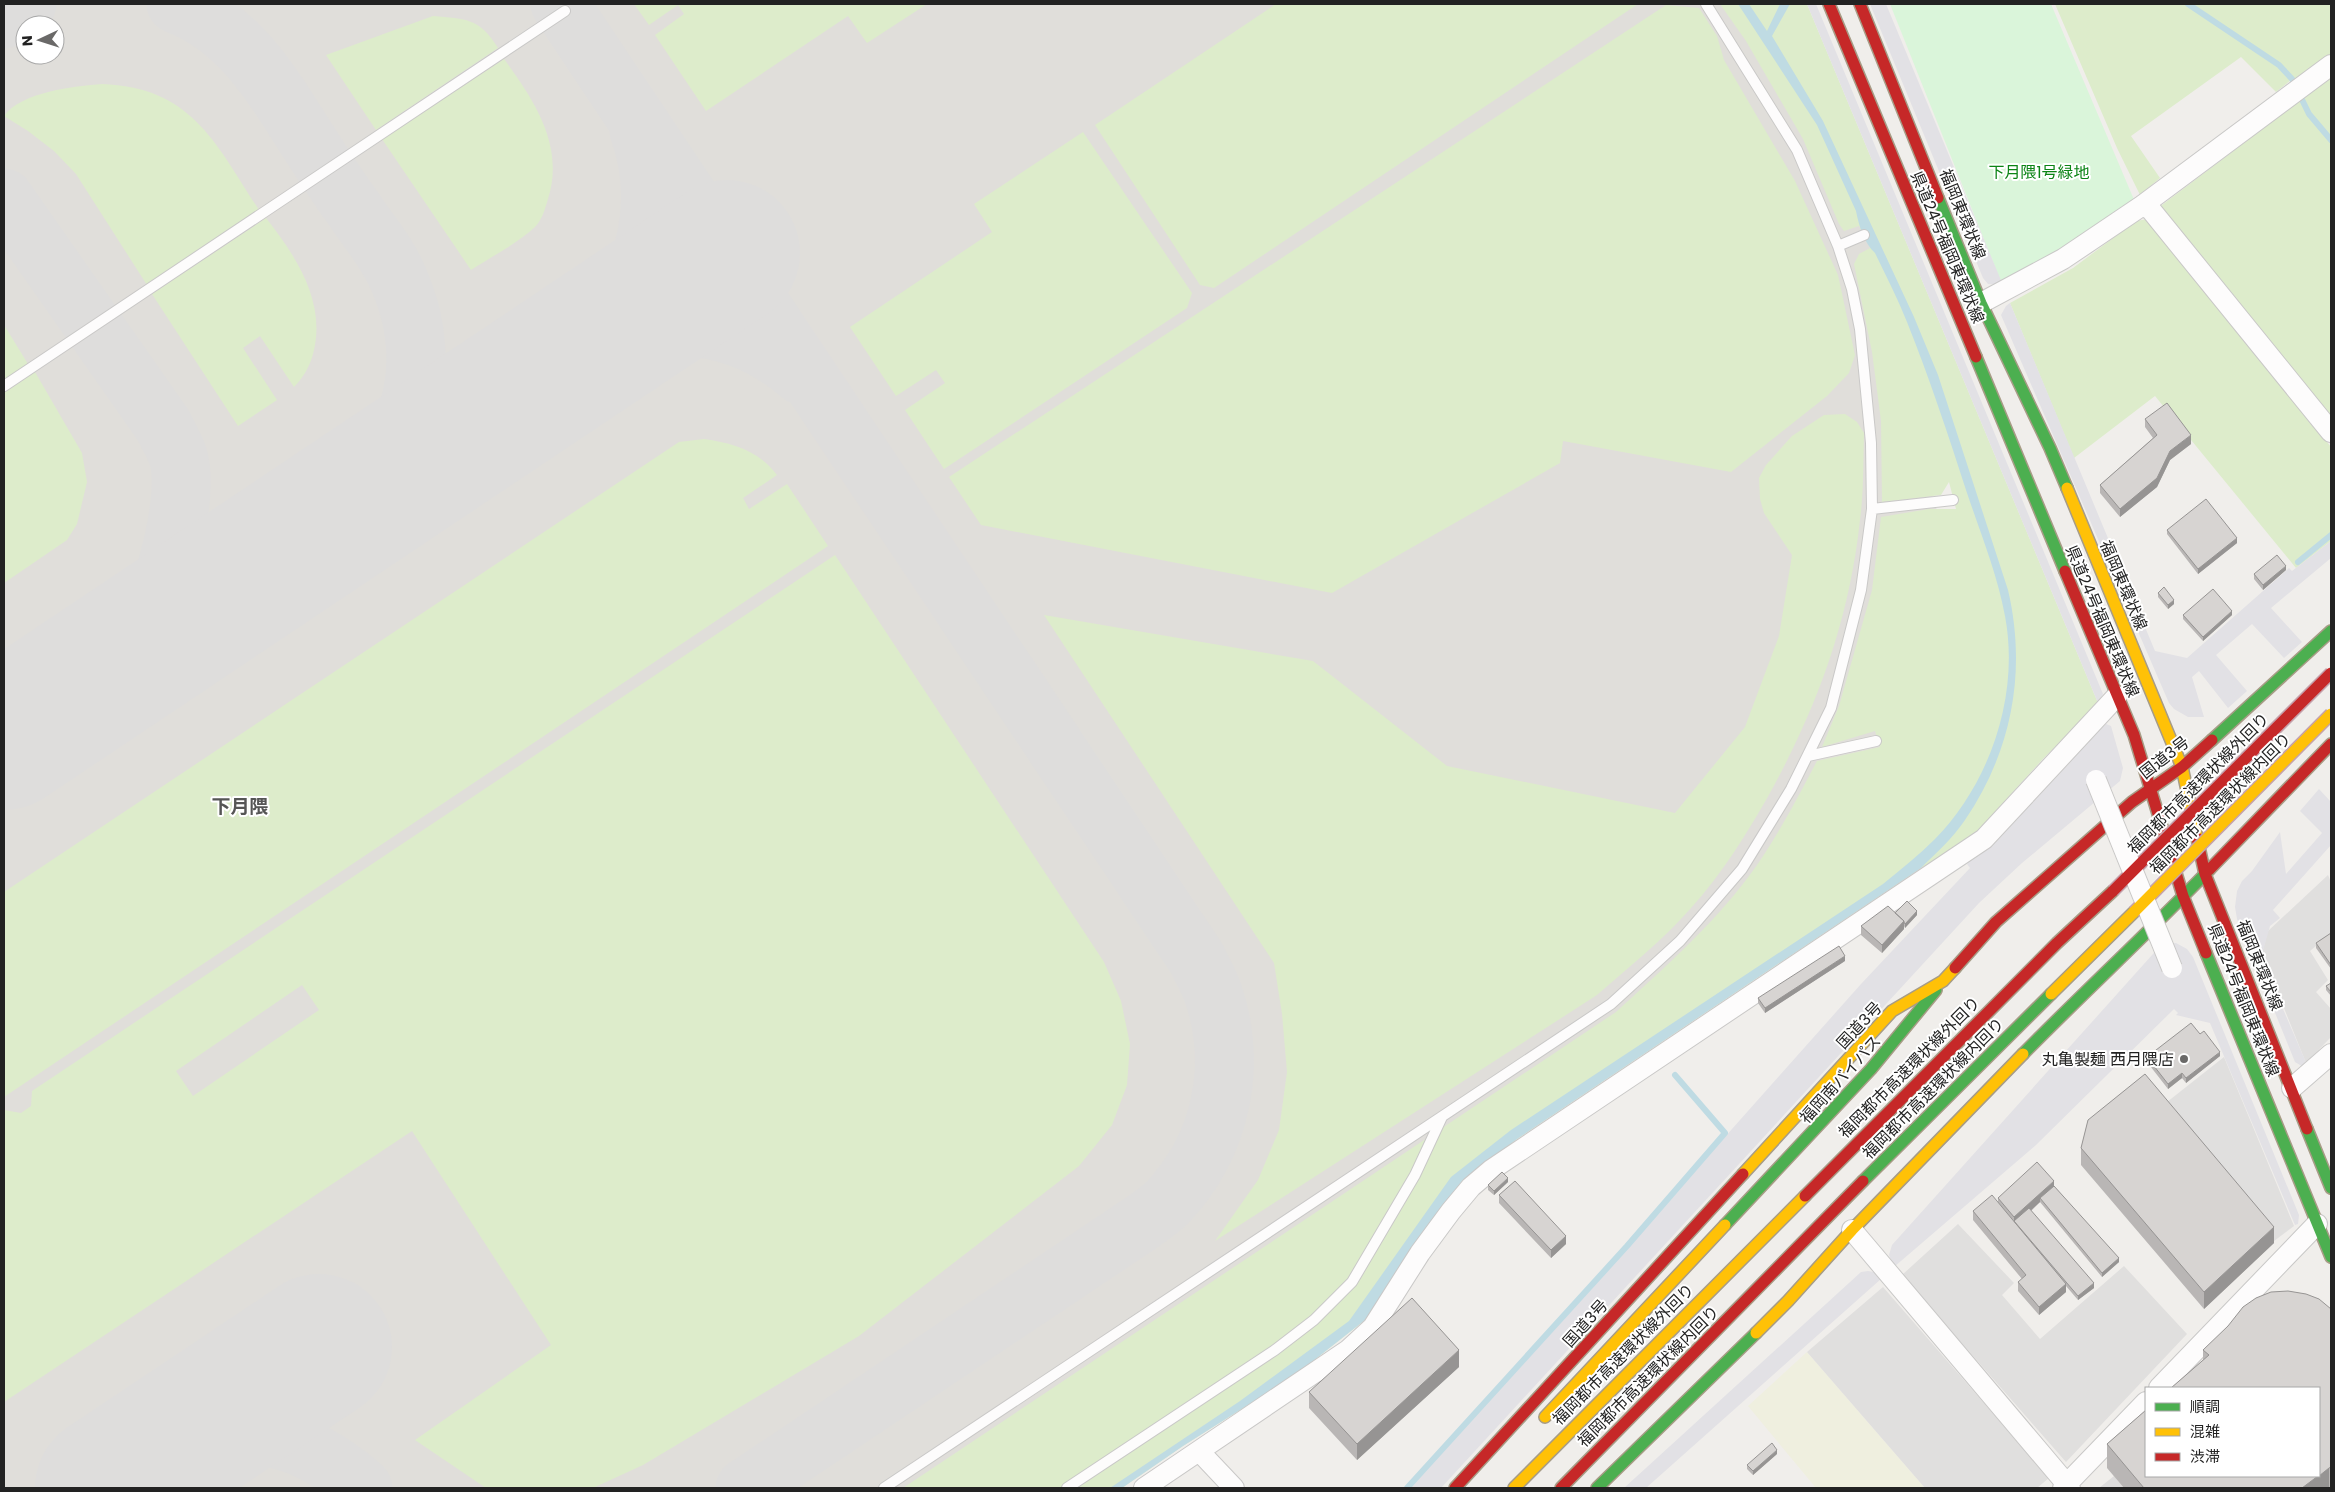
<svg xmlns="http://www.w3.org/2000/svg" width="2335" height="1492" font-family="Poppins,'Noto Sans JP',sans-serif">
  <style>
    .airport { fill: #e0deda; fill-rule: evenodd }
    .farmland { fill: #efefdf }
    .grass { fill: #ddeccb; fill-rule: evenodd }
    .park { fill: #daf5da }
    .parking { fill: #e0dfde }
    .plaza { fill: #e2e1e5 }
    .water { fill: #bfdbe3 }
    .pier { fill: #dedddd }
    .lines { fill: none; stroke-linecap: round; stroke-linejoin: round }
    .stream { stroke: #bfdbe3; stroke-width: 6 }
    .taxiway { stroke: #dedddc; stroke-width: 59 }
    .runway { stroke: #dedddc; stroke-width: 146 }
    .lane-casing { stroke: #c9c8c7; stroke-width: 12 }
    .street-casing { stroke: #c9c8c7; stroke-width: 22 }
    .fast-casing { stroke: #a79c86; stroke-width: 14 }
    .slow-casing { stroke: #a79c86; stroke-width: 14 }
    .jam-casing { stroke: #a79c86; stroke-width: 14 }
    .lane { stroke: #fdfcfc; stroke-width: 10 }
    .street { stroke: #fdfcfc; stroke-width: 20 }
    .fast { stroke: #4caf50; stroke-width: 11 }
    .slow { stroke: #ffc107; stroke-width: 11 }
    .jam { stroke: #c62828; stroke-width: 11 }
    .street-bridge-casing { stroke: #c9c8c7; stroke-width: 22; stroke-linecap: butt }
    .slow-bridge-casing { stroke: #c5a2ac; stroke-width: 14; stroke-linecap: butt }
    .jam-bridge-casing { stroke: #c5a2ac; stroke-width: 14; stroke-linecap: butt }
    .street-bridge { stroke: #fdfcfc; stroke-width: 20 }
    .slow-bridge { stroke: #ffc107; stroke-width: 11 }
    .jam-bridge { stroke: #c62828; stroke-width: 11 }
    .wall { fill: #b9b6b5 }
    .shaded-wall { fill: #969493 }
    .building { fill: #d7d4d2; stroke: #969493 }
    .poi-dot { fill: #6a6968; stroke: #fff; stroke-width: 2 }
    .labels { text-anchor: middle; stroke-width: 4; stroke-linejoin: round; paint-order: stroke }
    .park-label { font-size: 16px; fill: #0c8416; stroke: #fff }
    .street-label { font-size: 16px; fill: #222; stroke: #fff }
    .poi-label { font-size: 16px; fill: #222; stroke: #fff; text-anchor: end }
    .quarter-label { font-size: 19px; font-weight: bold; fill: #555; stroke: #fff }
  </style>
  <rect width="100%" height="100%" fill="#f0eeeb"/>
  <!-- airport -->
  <path class="airport" d="M 4,4 L 1804,4 L 1974,408 L 1931,492 L 1963,590 L 1899,826 L 904,1488 L 4,1488 ZM 25,25 L 55,25 L 55,55 L 25,55 Z"/>
  <!-- farmland -->
  <path class="farmland" d="M 1807,1352 L 1925,1488 L 1816,1488 L 1748,1406 Z"/>
  <!-- grass -->
  <path class="grass" d="M 634,4 L 927,4 L 867,43 L 848,16 L 706,111 L 655,35 L 684,14 L 678,5 L 649,25 Z
    M 1276,4 L 1638,4 L 1214,288 L 1200,285 L 1095,125 Z
    M 1720,4 L 1807,4 L 2098,703 L 2042,760 L 1964,846 L 1921,868 L 1517,1139 L 1465,1183 L 1429,1227 L 1365,1320 L 1294,1376 L 1183,1446 L 1122,1488 L 903,1488 L 1616,1012 C 1663,969 1711,927 1749,876 C 1774,843 1798,797 1817,761 L 1880,747 L 1875,731 L 1822,747 L 1839,706 L 1872,590 L 1881,517 L 1929,509 L 1956,509 L 1949,482 L 1941,495 L 1882,502 L 1881,421 L 1872,352 L 1854,264 L 1859,254 L 1870,248 L 1859,226 L 1844,231 L 1839,224 L 1803,139 L 1746,41 Z
    M 2055,4 L 2331,4 L 2331,54 L 2295,81 L 2291,80 L 2276,92 L 2241,57 L 2131,136 L 2160,178 L 2140,195 L 2117,148 Z
    M 1666,5 L 1699,8 L 1717,36 L 1724,60 L 1795,181 L 1838,275 L 1855,355 L 1849,373 L 1827,396 L 1731,472 L 1563,441 L 1560,463 L 1332,593 L 981,525 L 949,477 Z
    M 433,16 C 466,19 480,18 498,48 L 376,130 L 326,55 Z
    M 504,59 C 534,100 565,146 548,199 C 545,209 542,220 535,227 C 518,243 491,257 471,270 L 382,139 Z
    M 2331,77 L 2331,418 L 2158,208 Z
    M 102,84 C 192,87 216,144 259,210 L 147,285 L 76,174 L 54,151 L 28,131 L 4,116 C 21,92 75,86 102,84 Z
    M 1083,132 L 1192,293 L 1187,308 L 944,469 L 905,410 L 945,383 L 936,370 L 896,396 L 850,327 L 992,232 L 974,204 Z
    M 266,218 C 296,256 327,303 313,354 C 310,366 303,378 294,387 L 260,336 L 243,348 L 277,400 L 238,426 L 152,294 Z
    M 2148,219 L 2331,447 L 2331,541 L 2296,568 L 2155,396 L 2074,458 L 2010,303 L 2073,268 L 2136,221 Z
    M 4,325 L 28,364 L 4,380 Z
    M 35,372 L 82,453 L 87,482 L 77,524 L 67,540 L 4,583 L 4,393 Z
    M 1845,414 L 1857,422 L 1864,433 C 1863,462 1864,491 1860,520 C 1849,622 1816,711 1766,800 C 1744,838 1721,875 1691,908 C 1663,940 1629,967 1597,995 L 1215,1241 L 1258,1180 L 1279,1130 L 1287,1072 L 1282,1014 L 1274,963 L 1044,615 L 1313,661 L 1447,766 L 1675,813 L 1745,727 L 1779,636 L 1792,555 L 1764,513 L 1760,499 L 1759,478 L 1766,465 L 1792,436 L 1824,415 Z
    M 704,439 C 733,443 759,451 777,475 L 743,498 L 749,509 L 787,484 L 828,546 L 4,1097 L 4,892 L 679,442 Z
    M 835,555 L 1104,962 L 1121,1001 L 1130,1044 L 1127,1085 L 1112,1125 L 1079,1166 L 859,1336 L 643,1465 L 593,1488 L 486,1488 L 415,1440 L 551,1345 L 412,1131 L 4,1402 L 4,1110 L 21,1113 L 31,1106 L 32,1091 ZM 302,985 L 319,1010 L 193,1096 L 176,1071 Z"/>
  <!-- park -->
  <path class="park" d="M 1890,4 L 2051,4 L 2135,202 L 2065,252 L 2001,282 Z"/>
  <!-- parking -->
  <path class="parking" d="M 2328,875 L 2331,882 L 2331,933 L 2310,951 L 2328,980 L 2316,992 L 2331,1009 L 2331,1037 L 2306,1063 L 2262,953 L 2268,931 Z
    M 2224,1057 L 2294,1226 L 2274,1241 L 2162,1106 Z
    M 1958,1224 L 2014,1283 L 2002,1295 L 2040,1339 L 2124,1266 L 2187,1334 L 2066,1462 L 1902,1275 Z
    M 1883,1287 L 2049,1478 L 2037,1488 L 1925,1488 L 1807,1352 Z"/>
  <!-- plaza -->
  <path class="plaza" d="M 1807,4 L 1816,4 L 2103,694 L 2098,703 Z
    M 1870,4 L 1886,4 L 2003,285 L 1988,284 L 1983,278 Z
    M 2010,303 L 2155,651 L 2187,658 L 2289,568 L 2292,571 L 2331,541 L 2331,558 L 2271,608 L 2302,642 L 2284,658 L 2252,624 L 2216,655 L 2247,691 L 2228,708 L 2199,671 L 2192,677 L 2204,717 L 2188,717 L 2174,709 L 2169,703 L 2001,315 L 2006,306 Z
    M 2106,724 L 2111,726 L 2123,768 L 2120,781 L 2022,863 L 1979,903 L 1441,1488 L 1408,1488 L 1628,1246 L 1861,984 L 1970,868 L 1967,864 Z
    M 2319,789 L 2331,802 L 2331,845 L 2273,910 L 2280,918 L 2270,926 L 2261,958 L 2308,1067 L 2305,1068 L 2295,1062 L 2237,919 L 2235,907 L 2237,891 L 2242,881 L 2252,871 L 2280,832 L 2286,874 L 2322,833 L 2300,811 Z
    M 2176,943 L 2187,949 L 2193,957 L 2299,1215 L 2298,1224 L 2295,1225 L 2210,1023 L 2176,1015 L 2178,1013 L 2174,1009 L 2036,1145 L 1894,1267 L 1889,1255 L 1892,1245 L 2161,945 Z
    M 1868,1271 L 1874,1272 L 1881,1279 L 1646,1488 L 1624,1488 L 1861,1272 Z"/>
  <!-- water -->
  <path class="water" d="M 1738,4 L 1749,4 L 1767,31 L 1780,4 L 1790,4 L 1772,36 L 1823,121 L 1914,317 L 1938,375 L 2008,590 C 2027,671 2012,751 1965,820 C 1953,838 1936,853 1921,868 L 1517,1139 L 1462,1181 L 1365,1320 L 1294,1376 L 1183,1446 L 1122,1488 L 1110,1488 L 1240,1401 L 1349,1321 L 1451,1177 L 1511,1130 L 1883,884 C 1901,869 1919,855 1935,839 C 1990,783 2020,695 2005,616 C 1997,573 1980,532 1966,490 C 1948,434 1929,377 1907,322 C 1898,299 1886,276 1875,253 C 1864,243 1859,226 1856,211 L 1817,125 Z"/>
  <!-- pier -->
  <path class="pier" d="M 2114,1476 L 2124,1488 L 2099,1488 Z"/>
  <g class="lines">
    <!-- stream -->
    <path class="stream" d="M 2188,4 L 2279,65 L 2292,79 L 2309,114 L 2331,140
      M 2298,562 L 2331,535
      M 1407,1488 L 1627,1246 L 1725,1133 L 1675,1075"/>
    <!-- taxiway -->
    <path class="taxiway" d="M 176,4 C 243,29 276,92 313,149 C 326,169 339,189 353,208 C 368,231 387,252 398,278 C 438,368 408,456 334,516
      M 560,4 L 1197,959 C 1202,970 1209,982 1213,993 C 1238,1067 1221,1145 1168,1202 C 1159,1211 1148,1218 1138,1225 L 745,1488
      M 4,19 L 27,4
      M 4,198 L 163,425 C 168,435 174,445 178,456 C 190,494 165,589 145,623 C 136,637 124,650 114,663
      M 592,344 C 666,314 740,322 801,375
      M 592,344 C 643,286 666,206 639,131
      M 156,1456 C 221,1433 269,1423 329,1462 C 341,1470 353,1478 363,1488"/>
    <!-- runway -->
    <path class="runway" d="M 4,737 L 727,253
      M 108,1488 L 319,1347"/>
    <!-- lane casing -->
    <g class="lane-casing">
      <path id="lane" d="M 1838,246 L 1864,235
        M 4,386 L 565,11
        M 1872,509 L 1953,500
        M 1808,756 L 1876,741
        M 884,1488 L 1611,1004 L 1680,941 L 1742,869 L 1791,789 L 1831,708 L 1861,590 L 1872,509 L 1871,443 L 1860,329 L 1852,289 L 1838,246 L 1797,150 L 1706,4
        M 1067,1488 L 1275,1350 L 1314,1320 L 1352,1282 L 1415,1175 L 1442,1117"/>
    </g>
    <!-- street casing -->
    <g class="street-casing">
      <path id="street" d="M 2143,205 L 2151,210 L 2331,432
        M 1981,303 L 2063,259 L 2143,205 L 2331,65
        M 2292,1088 L 2331,1054
        M 1852,1230 L 2070,1488
        M 2159,1388 L 2317,1224
        M 1199,1451 L 1234,1488
        M 1144,1488 L 1348,1350 L 1373,1327 L 1420,1253 L 1451,1211 L 1471,1187 L 1491,1170 L 1984,839 L 2117,696
        M 2063,1488 L 2146,1402"/>
    </g>
    <!-- fast casing -->
    <g class="fast-casing">
      <path id="fast" d="M 1938,198 L 1981,303 L 2050,448 L 2067,488
        M 1976,357 L 2065,571
        M 2212,740 L 2331,631
        M 2206,953 L 2331,1257
        M 2023,1054 C 2084,992 2148,933 2209,870
        M 2307,1129 L 2331,1188
        M 1863,1181 L 2051,994
        M 1725,1225 L 1871,1069 L 1936,990
        M 1597,1488 L 1756,1333"/>
    </g>
    <!-- slow casing -->
    <g class="slow-casing">
      <path id="slow" d="M 2067,488 L 2182,767 L 2197,838
        M 2051,994 L 2134,912
        M 1743,1174 L 1892,1011 L 1943,981 L 1955,968
        M 1756,1333 L 1788,1301 L 1852,1230 L 2023,1054
        M 1545,1417 L 1725,1225
        M 1514,1488 L 1805,1196"/>
    </g>
    <!-- jam casing -->
    <g class="jam-casing">
      <path id="jam" d="M 1829,4 L 1976,357
        M 1860,4 L 1938,198
        M 2065,571 L 2134,735 L 2183,896 L 2206,953
        M 2197,838 L 2205,874 L 2307,1129
        M 2209,870 L 2331,744
        M 1955,968 L 1996,922 L 2132,802 L 2182,767 L 2212,740
        M 1805,1196 L 2057,943 L 2113,891
        M 1455,1488 L 1743,1174
        M 1561,1488 L 1863,1181"/>
    </g>
    <!-- lane -->
    <use href="#lane" class="lane"/>
    <!-- street -->
    <use href="#street" class="street"/>
    <!-- fast -->
    <use href="#fast" class="fast"/>
    <!-- slow -->
    <use href="#slow" class="slow"/>
    <!-- jam -->
    <use href="#jam" class="jam"/>
    <!-- street-bridge casing -->
    <g class="street-bridge-casing">
      <path id="street-bridge" d="M 2096,780 L 2172,968"/>
    </g>
    <!-- slow-bridge casing -->
    <g class="slow-bridge-casing">
      <path id="slow-bridge" d="M 2134,912 L 2331,714"/>
    </g>
    <!-- jam-bridge casing -->
    <g class="jam-bridge-casing">
      <path id="jam-bridge" d="M 2113,891 L 2331,673"/>
    </g>
    <!-- street-bridge -->
    <use href="#street-bridge" class="street-bridge"/>
    <!-- slow-bridge -->
    <use href="#slow-bridge" class="slow-bridge"/>
    <!-- jam-bridge -->
    <use href="#jam-bridge" class="jam-bridge"/>
  </g>
  <!-- wall -->
  <path class="wall" d="M 2145,419 L 2191,444 L 2170,460 L 2157,487 L 2120,517 L 2100,493 L 2100,485 L 2153,438 L 2145,427 Z
    M 2167,530 L 2237,543 L 2198,574 L 2167,534 Z
    M 2286,570 L 2263,590 L 2254,579 L 2254,574 Z
    M 2158,593 L 2174,604 L 2168,609 L 2158,597 Z
    M 2183,615 L 2232,615 L 2203,641 L 2183,619 Z
    M 1917,915 L 1905,928 L 1904,926 L 1904,929 L 1882,953 L 1861,935 L 1861,926 Z
    M 2331,933 L 2331,969 L 2316,948 L 2316,943 Z
    M 1845,961 L 1765,1013 L 1758,1003 L 1758,998 Z
    M 2331,983 L 2331,996 L 2326,990 L 2326,986 Z
    M 2200,1034 L 2220,1056 L 2186,1083 L 2182,1078 L 2168,1089 L 2147,1062 L 2147,1057 Z
    M 2081,1148 L 2274,1243 L 2204,1309 L 2081,1165 Z
    M 1508,1182 L 1494,1195 L 1488,1190 L 1488,1185 Z
    M 2054,1186 L 2119,1262 L 2102,1277 L 2040,1202 L 2031,1211 L 2094,1288 L 2078,1300 L 2066,1286 L 2066,1292 L 2039,1315 L 2018,1291 L 2018,1282 L 2022,1279 L 1973,1220 L 1973,1211 L 1998,1202 L 1998,1198 Z
    M 1499,1195 L 1566,1244 L 1551,1258 L 1499,1203 Z
    M 2331,1309 L 2331,1488 L 2124,1488 L 2107,1468 L 2107,1444 L 2203,1360 L 2203,1350 Z
    M 1459,1367 L 1357,1460 L 1309,1408 L 1309,1392 Z
    M 1777,1454 L 1753,1475 L 1747,1469 L 1747,1465 Z"/>
  <!-- shaded-wall -->
  <path class="shaded-wall" d="M 2191,435 L 2191,444 L 2170,460 L 2157,487 L 2120,517 L 2120,509 L 2170,451 Z
    M 2237,538 L 2237,543 L 2198,574 L 2198,569 Z
    M 2286,566 L 2286,570 L 2263,590 L 2263,585 Z
    M 2174,600 L 2174,604 L 2168,609 L 2168,605 Z
    M 2232,611 L 2232,615 L 2203,641 L 2203,637 Z
    M 1917,911 L 1917,915 L 1905,928 L 1905,924 Z
    M 1904,921 L 1904,929 L 1882,953 L 1882,945 Z
    M 1845,956 L 1845,961 L 1765,1013 L 1765,1008 Z
    M 2220,1052 L 2220,1056 L 2186,1083 L 2186,1078 Z
    M 2182,1073 L 2182,1078 L 2168,1089 L 2168,1084 Z
    M 1508,1178 L 1508,1182 L 1494,1195 L 1494,1191 Z
    M 2054,1181 L 2054,1190 L 2040,1198 L 2040,1202 L 2016,1224 L 2014,1221 L 2014,1217 Z
    M 2274,1227 L 2274,1243 L 2204,1309 L 2204,1292 Z
    M 1566,1236 L 1566,1244 L 1551,1258 L 1551,1250 Z
    M 2119,1258 L 2119,1262 L 2102,1277 L 2102,1273 Z
    M 2094,1283 L 2094,1288 L 2078,1300 L 2078,1296 Z
    M 2066,1284 L 2066,1292 L 2039,1315 L 2039,1307 Z
    M 1459,1350 L 1459,1367 L 1357,1460 L 1357,1444 Z
    M 1777,1450 L 1777,1454 L 1753,1475 L 1753,1471 Z
    M 2329,1468 L 2329,1488 L 2302,1488 Z"/>
  <!-- building -->
  <path class="building" d="M 2167,403 L 2191,435 L 2170,451 L 2157,478 L 2120,509 L 2100,485 L 2157,435 L 2145,419 Z
    M 2206,499 L 2237,538 L 2198,569 L 2167,530 Z
    M 2277,555 L 2286,566 L 2263,585 L 2254,574 Z
    M 2164,587 L 2174,600 L 2168,605 L 2158,593 Z
    M 2213,589 L 2232,611 L 2203,637 L 2183,615 Z
    M 1907,901 L 1917,911 L 1905,924 L 1904,922 L 1904,921 L 1895,913 Z
    M 1888,906 L 1904,921 L 1882,945 L 1861,926 Z
    M 2331,933 L 2331,965 L 2316,943 Z
    M 1839,946 L 1845,956 L 1765,1008 L 1758,998 Z
    M 2331,983 L 2331,992 L 2326,986 Z
    M 2191,1023 L 2200,1034 L 2204,1031 L 2220,1052 L 2186,1078 L 2182,1073 L 2168,1084 L 2147,1057 Z
    M 2145,1074 L 2274,1227 L 2204,1292 L 2081,1148 L 2088,1120 Z
    M 2037,1162 L 2054,1181 L 2014,1217 L 1998,1198 Z
    M 1502,1172 L 1508,1178 L 1494,1191 L 1488,1185 Z
    M 1515,1181 L 1566,1236 L 1551,1250 L 1499,1195 Z
    M 2054,1186 L 2119,1258 L 2102,1273 L 2040,1198 Z
    M 1992,1195 L 2066,1284 L 2039,1307 L 2018,1282 L 2026,1275 L 1973,1211 Z
    M 2029,1208 L 2094,1283 L 2078,1296 L 2014,1221 Z
    M 2288,1291 L 2306,1294 L 2319,1299 L 2331,1309 L 2331,1467 L 2329,1468 L 2319,1476 L 2319,1388 L 2171,1388 L 2209,1355 L 2203,1350 L 2228,1326 L 2243,1307 L 2256,1298 L 2271,1292 Z
    M 1412,1298 L 1459,1350 L 1357,1444 L 1309,1392 Z
    M 2146,1410 L 2146,1476 L 2318,1476 L 2302,1488 L 2144,1488 L 2107,1444 Z
    M 1772,1443 L 1777,1450 L 1753,1471 L 1747,1465 Z"/>
  <!-- markers -->
  <circle class="poi-dot" cx="2184" cy="1059" r="5"/>
  <g class="labels">
    <!-- park labels -->
    <g class="park-label">
      <text x="2039" y="178">下月隈1号緑地</text>
    </g>
    <!-- street labels -->
    <g class="street-label">
      <text transform="translate(1963 214) rotate(68)" y="6">福岡東環状線</text>
      <text transform="translate(1948 247) rotate(67)" y="6">県道24号福岡東環状線</text>
      <text transform="translate(2124 585) rotate(67)" y="6">福岡東環状線</text>
      <text transform="translate(2103 621) rotate(67)" y="6">県道24号福岡東環状線</text>
      <text transform="translate(2164 757) rotate(-38)" y="6">国道3号</text>
      <text transform="translate(2198 783) rotate(-45)" y="6">福岡都市高速環状線外回り</text>
      <text transform="translate(2220 803) rotate(-45)" y="6">福岡都市高速環状線内回り</text>
      <text transform="translate(2260 965) rotate(68)" y="6">福岡東環状線</text>
      <text transform="translate(2244 1000) rotate(68)" y="6">県道24号福岡東環状線</text>
      <text transform="translate(1859 1025) rotate(-47)" y="6">国道3号</text>
      <text transform="translate(1909 1067) rotate(-45)" y="6">福岡都市高速環状線外回り</text>
      <text transform="translate(1840 1079) rotate(-48)" y="6">福岡南バイパス</text>
      <text transform="translate(1933 1088) rotate(-45)" y="6">福岡都市高速環状線内回り</text>
      <text transform="translate(1585 1323) rotate(-48)" y="6">国道3号</text>
      <text transform="translate(1623 1354) rotate(-45)" y="6">福岡都市高速環状線外回り</text>
      <text transform="translate(1648 1376) rotate(-45)" y="6">福岡都市高速環状線内回り</text>
    </g>
    <!-- poi labels -->
    <g class="poi-label">
      <text x="2174" y="1065">丸亀製麺 西月隈店</text>
    </g>
    <!-- quarter labels -->
    <g class="quarter-label">
      <text x="240" y="813">下月隈</text>
    </g>
  </g>
  <!-- border -->
  <rect width="2335" height="1492" fill="none" stroke="#222222" stroke-width="10"/>
  <!-- legend -->
  <rect x="2145" y="1387" width="175" height="90" fill="#ffffff" stroke="#a7a7a7"/>
  <rect x="2155" y="1403" width="25" height="8" fill="#4caf50" stroke="#a7a7a7"/>
  <text x="2190" y="1412" font-size="15" fill="#222222">順調</text>
  <rect x="2155" y="1428" width="25" height="8" fill="#ffc107" stroke="#a7a7a7"/>
  <text x="2190" y="1437" font-size="15" fill="#222222">混雑</text>
  <rect x="2155" y="1453" width="25" height="8" fill="#c62828" stroke="#a7a7a7"/>
  <text x="2190" y="1462" font-size="15" fill="#222222">渋滞</text>
  <!-- north arrow -->
  <g transform="translate(40 40) rotate(266)"><circle r="24" fill="#ffffff" stroke="#a7a7a7"/>
  <path d="M0-4L9 19L0 12L-9 19Z" fill="#6a6968"/>
  <text y="-8" font-size="14" font-weight="bold" text-anchor="middle" fill="#222222">N</text>
  </g>
</svg>
